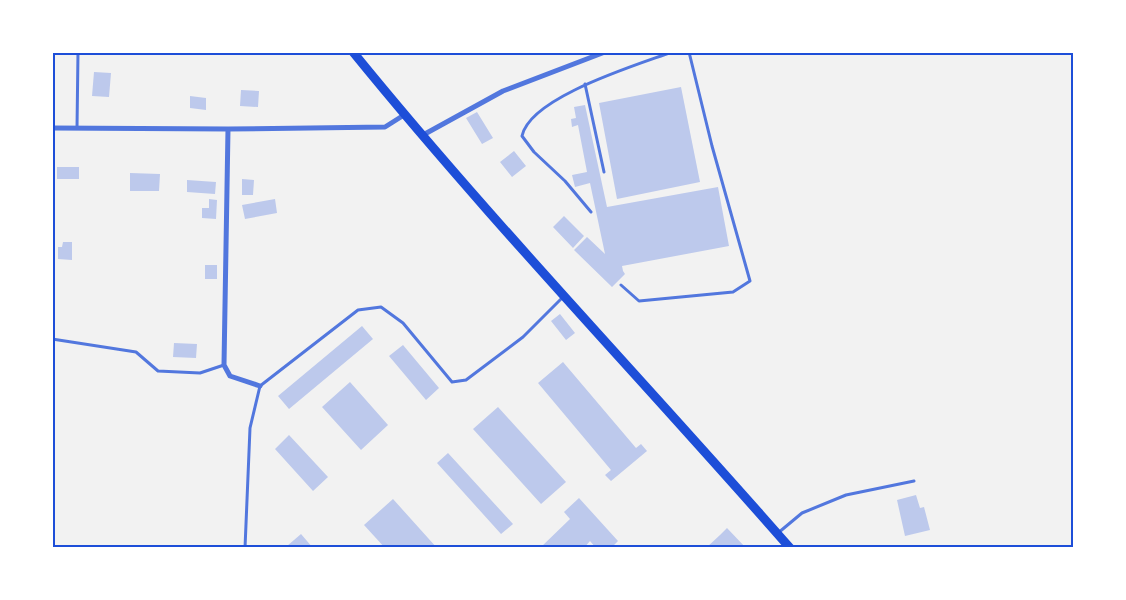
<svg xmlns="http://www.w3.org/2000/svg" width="1126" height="600" font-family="'Exo 2',sans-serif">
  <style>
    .building { fill: #bdc9ec }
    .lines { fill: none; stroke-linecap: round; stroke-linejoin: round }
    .service { stroke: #5277de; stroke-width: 3 }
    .minor { stroke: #5277de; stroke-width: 5 }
    .primary { stroke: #1d4ed8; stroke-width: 9 }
    .neatline { fill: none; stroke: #1d4ed8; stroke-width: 2 }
  </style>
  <rect width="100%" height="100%" fill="#f2f2f2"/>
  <!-- building -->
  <path class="building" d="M 94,72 L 111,73 L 109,97 L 92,96 Z
    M 681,87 L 700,182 L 617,199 L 599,103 Z
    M 241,90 L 259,91 L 258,107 L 240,106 Z
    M 190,96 L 206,98 L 206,110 L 190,108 Z
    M 585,105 L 607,207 L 718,187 L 729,246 L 622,266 L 623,271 L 625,274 L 612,287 L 574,250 L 587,237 L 605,254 L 590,183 L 575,187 L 572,175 L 587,172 L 578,125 L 572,127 L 571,119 L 576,118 L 574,107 Z
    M 477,112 L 493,138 L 482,144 L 466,118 Z
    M 514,151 L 526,166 L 512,177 L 500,162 Z
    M 57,167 L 79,167 L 79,179 L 57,179 Z
    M 130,173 L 160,174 L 159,191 L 130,191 Z
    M 242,179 L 254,180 L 253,195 L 242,195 Z
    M 187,180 L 216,182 L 215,194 L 187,192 Z
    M 209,199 L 217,200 L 216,219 L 202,218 L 202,208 L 209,208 Z
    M 275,199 L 277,213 L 245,219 L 242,205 Z
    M 564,216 L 584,236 L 573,248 L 553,227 Z
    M 63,242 L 72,242 L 72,260 L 58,259 L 58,247 L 62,247 Z
    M 205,265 L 217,265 L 217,279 L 205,279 Z
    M 560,314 L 575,333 L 566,340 L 551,321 Z
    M 362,326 L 373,339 L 289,409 L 278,396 Z
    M 174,343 L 197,344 L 196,358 L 173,357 Z
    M 403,345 L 439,388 L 426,400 L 389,356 Z
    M 563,362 L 636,448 L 641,444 L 647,451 L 611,481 L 605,475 L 611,470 L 538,383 Z
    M 350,382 L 388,425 L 361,450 L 322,407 Z
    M 498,407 L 566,482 L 541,504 L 473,429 Z
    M 289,435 L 328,477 L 313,491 L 275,449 Z
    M 448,453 L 513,524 L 501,534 L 437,463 Z
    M 916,495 L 920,508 L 924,507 L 930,530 L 905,536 L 897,500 Z
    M 579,498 L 618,541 L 611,548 L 596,548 L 590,541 L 584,548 L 540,548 L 570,519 L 564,512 Z
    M 393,499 L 437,548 L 385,548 L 364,525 Z
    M 727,528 L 746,548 L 706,548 L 720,535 Z
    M 301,534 L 313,548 L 289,548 L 287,546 Z"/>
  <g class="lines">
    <!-- service -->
    <path class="service" d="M 585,84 L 604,172
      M 77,128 L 78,52
      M 591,212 L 565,181 L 534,152 L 522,136 C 530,97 637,65 672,52
      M 621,285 L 639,301 L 733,292 L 750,281 L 712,146 L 689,52
      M 52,339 L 136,352 L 158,371 L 200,373 L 224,365
      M 778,533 L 802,513 L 846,495 L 914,481
      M 245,548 L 250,428 L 260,386 L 358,310 L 381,307 L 403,323 L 452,382 L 466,380 L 523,337 L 564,296"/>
    <!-- minor -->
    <path class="minor" d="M 52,128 L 228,129 L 385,127 L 404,115
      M 228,129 L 224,365 L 230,376 L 260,386
      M 423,135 L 503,91 L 605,52"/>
    <!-- primary -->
    <path class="primary" d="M 353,52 C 492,223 645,382 790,548"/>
  </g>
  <!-- border -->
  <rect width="1126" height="600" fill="none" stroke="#ffffff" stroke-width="108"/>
  <rect x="54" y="54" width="1018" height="492" class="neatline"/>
</svg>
